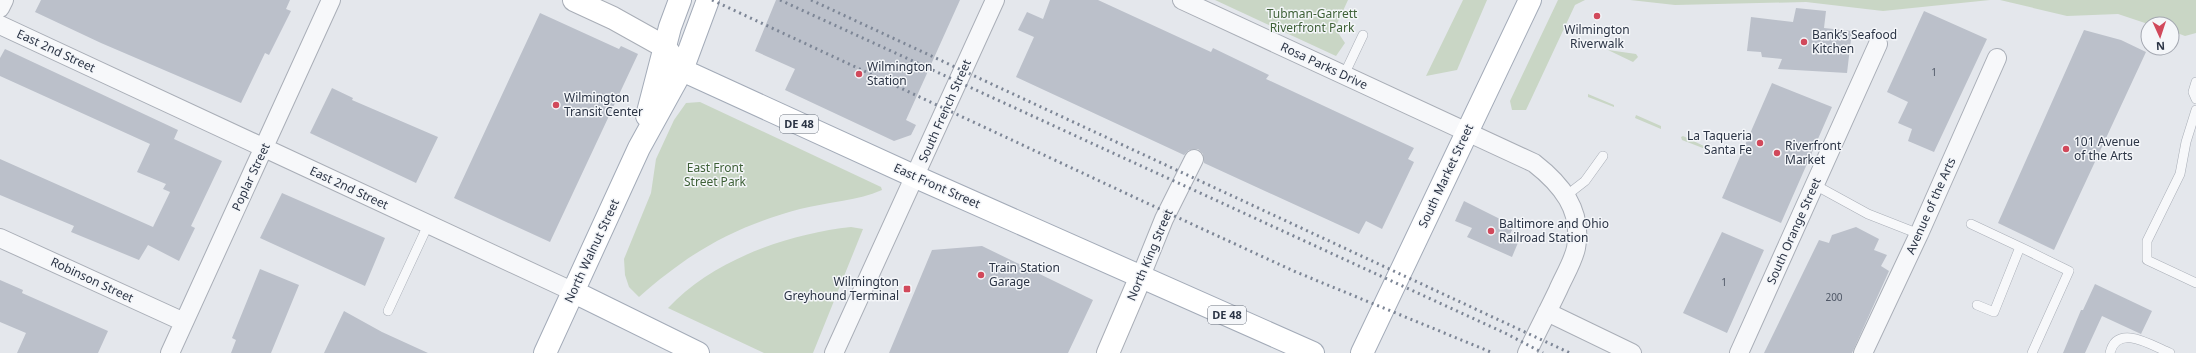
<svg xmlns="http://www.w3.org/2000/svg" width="2196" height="353" font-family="'Noto Sans',sans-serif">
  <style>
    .green { fill: #c9d6c5 }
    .building { fill: #bbc0ca }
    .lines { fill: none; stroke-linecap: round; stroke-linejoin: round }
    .lane-casing { stroke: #a9aeb7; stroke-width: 10 }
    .street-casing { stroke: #a9aeb7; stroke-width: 20 }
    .secondary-casing { stroke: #a9aeb7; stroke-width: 24 }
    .primary-casing { stroke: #a3abb8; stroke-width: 24 }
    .lane { stroke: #f7f8fa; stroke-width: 9 }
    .street { stroke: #f7f8fa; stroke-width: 18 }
    .secondary { stroke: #fff; stroke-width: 22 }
    .primary { stroke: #fff; stroke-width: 22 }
    .rail { stroke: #7d8696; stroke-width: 3; stroke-dasharray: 2 4; stroke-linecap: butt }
    .poi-dot { fill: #d1495b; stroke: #f4f6f9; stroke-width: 1.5 }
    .labels { text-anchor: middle; stroke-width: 3; stroke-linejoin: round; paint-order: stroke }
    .number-label { font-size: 10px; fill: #4f5766 }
    .shield { fill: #f4f6f9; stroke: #676e7b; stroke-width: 1 }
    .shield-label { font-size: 11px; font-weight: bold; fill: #2b3445 }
    .park-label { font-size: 12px; fill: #3f6138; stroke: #f4f6f9 }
    .poi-label { font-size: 12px; fill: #2b3445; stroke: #f4f6f9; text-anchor: start }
    .street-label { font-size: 12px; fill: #2b3445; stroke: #f4f6f9 }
  </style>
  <rect width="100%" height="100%" fill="#e4e7ec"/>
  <!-- green -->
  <path class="green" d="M 1215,0 L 1348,0 L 1335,28 L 1345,43 L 1336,56 Z
    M 1463,0 L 1487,0 L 1457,70 L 1426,76 Z
    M 1558,0 L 1585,0 L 1575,5 L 1526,110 L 1512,110 L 1510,101 Z
    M 1630,0 L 1990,0 L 1883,11 L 1806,2 L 1675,5 Z
    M 2000,0 L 2196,0 L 2196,33 L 2185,36 L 2172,31 L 2172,24 L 2148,24 L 2118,14 L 2067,16 Z
    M 1608,50 L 1636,54 L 1638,57 L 1633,62 Z
    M 1588,94 L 1614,105 L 1614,107 L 1588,97 Z
    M 700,102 L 881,187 L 882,190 C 857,201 827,202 800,209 C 733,227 690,252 639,297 L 629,287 L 625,275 L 624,259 L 651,193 L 656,159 L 674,120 L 686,103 Z
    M 1636,115 L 1661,126 L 1661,129 L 1635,118 Z
    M 1683,136 L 1708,148 L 1708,150 L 1682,140 L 1681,137 Z
    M 851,227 L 863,229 L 813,353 L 764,353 L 668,308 C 713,260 787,234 851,227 Z"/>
  <!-- building -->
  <path class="building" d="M 41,0 L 290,0 L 286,9 L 291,11 L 269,55 L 265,53 L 241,103 L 101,43 L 35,12 Z
    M 776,0 L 960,0 L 906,120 L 916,125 L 911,135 L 894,141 L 785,90 L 795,69 L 755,51 Z
    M 1050,0 L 1098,0 L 1211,52 L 1213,48 L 1269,75 L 1266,79 L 1414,148 L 1408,159 L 1414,162 L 1382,229 L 1366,221 L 1359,234 L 1204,163 L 1203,154 L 1198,149 L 1189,150 L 1184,155 L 1016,77 L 1034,37 L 1018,30 L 1027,12 L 1043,19 Z
    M 1796,8 L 1826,11 L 1824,28 L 1852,31 L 1847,73 L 1778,69 L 1782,59 L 1762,57 L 1761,52 L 1747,51 L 1751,17 L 1793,22 Z
    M 1924,11 L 1987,39 L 1934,152 L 1908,141 L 1912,129 L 1898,123 L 1908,102 L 1887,92 Z
    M 540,13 L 619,49 L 621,46 L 638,54 L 550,242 L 454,198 Z
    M 2084,30 L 2121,40 L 2146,52 L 2054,250 L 1998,223 Z
    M 5,49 L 178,130 L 174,139 L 222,161 L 191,226 L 195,228 L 179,261 L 148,245 L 139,260 L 71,232 L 74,226 L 0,195 L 0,159 L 153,227 L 170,192 L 163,189 L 166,184 L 137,172 L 150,144 L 0,76 L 0,58 Z
    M 1772,83 L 1832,107 L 1781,223 L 1722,198 Z
    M 332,88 L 353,98 L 352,100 L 438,137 L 416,183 L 310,133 Z
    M 282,193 L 385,238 L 365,286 L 260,238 Z
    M 1464,201 L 1514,226 L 1510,234 L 1520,238 L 1512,257 L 1467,237 L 1472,228 L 1455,221 Z
    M 1856,227 L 1879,239 L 1874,250 L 1887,255 L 1881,266 L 1889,271 L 1852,353 L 1764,353 L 1819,240 L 1829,243 L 1832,235 Z
    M 1722,232 L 1764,250 L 1727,333 L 1683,313 Z
    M 982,246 L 1093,300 L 1068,353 L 889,353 L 932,250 Z
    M 260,269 L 299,285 L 271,353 L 231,353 L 236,340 L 232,338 Z
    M 0,280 L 23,290 L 22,293 L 108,331 L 98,353 L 17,353 L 26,333 L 0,322 Z
    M 2095,284 L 2152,311 L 2141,334 L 2102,316 L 2085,353 L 2063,353 L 2081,310 L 2083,310 Z
    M 344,311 L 382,332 L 428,353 L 324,353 Z"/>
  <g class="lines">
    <!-- lane casing -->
    <g class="lane-casing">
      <path id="lane" d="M 1344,75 L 1363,35
        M 2196,82 L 2193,92 L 2196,99
        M 2196,110 L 2186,142 L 2180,174 L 2147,241 L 2147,260 L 2196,283
        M 1815,185 L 1868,214 L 1919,234
        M 1567,195 L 1585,181 L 1603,156
        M 1971,224 L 2020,247
        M 1977,305 L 1994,312 L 2020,247 L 2069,271 L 2032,353
        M 388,311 L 428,225
        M 2110,353 C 2117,323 2151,345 2170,353"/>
    </g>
    <!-- street casing -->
    <g class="street-casing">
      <path id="street" d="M 1182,0 L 1534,163 C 1561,184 1583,210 1576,248 C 1573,262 1564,276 1558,290 C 1548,311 1537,332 1527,353
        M 0,8 L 4,0
        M 0,25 L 574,292
        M 0,238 L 184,322
        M 1141,276 L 1164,219 L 1194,159
        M 1547,312 L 1632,353
        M 170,353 L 331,0
        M 834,353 L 995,0
        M 1739,353 L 1878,44
        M 1863,353 L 1919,234 L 1997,58"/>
    </g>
    <!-- secondary casing -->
    <g class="secondary-casing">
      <path id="secondary" d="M 574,0 L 613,18 L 665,47 L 682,70
        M 1108,353 L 1141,276"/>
    </g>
    <!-- primary casing -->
    <g class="primary-casing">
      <path id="primary" d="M 682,70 L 916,177 L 1313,353
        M 647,116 L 670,27 L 680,0
        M 574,292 L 698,353
        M 545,353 L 639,148 L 682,70 L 708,0
        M 1362,353 L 1530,0"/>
    </g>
    <!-- lane -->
    <use href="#lane" class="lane"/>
    <!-- street -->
    <use href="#street" class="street"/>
    <!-- secondary -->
    <use href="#secondary" class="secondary"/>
    <!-- primary -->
    <use href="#primary" class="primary"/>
    <!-- rail -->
    <path class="rail" d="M 712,0 L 1196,226 L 1296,272 L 1493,353
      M 780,0 L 1507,334 L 1543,353
      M 811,0 L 1570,353"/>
  </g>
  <!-- markers -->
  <g class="poi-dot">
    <circle cx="1597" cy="16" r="4"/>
    <circle cx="1804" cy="42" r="4"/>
    <circle cx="859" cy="74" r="4"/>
    <circle cx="556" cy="105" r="4"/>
    <circle cx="1760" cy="143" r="4"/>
    <circle cx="2066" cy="149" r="4"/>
    <circle cx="1777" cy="153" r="4"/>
    <circle cx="1491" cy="231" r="4"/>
    <circle cx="981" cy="275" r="4"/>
    <rect x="903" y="285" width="8" height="8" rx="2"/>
  </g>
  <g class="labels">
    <!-- number labels -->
    <g class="number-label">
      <text x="1934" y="76">1</text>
      <text x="1724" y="286">1</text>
      <text x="1834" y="301">200</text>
    </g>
    <!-- shield labels -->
    <g class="shield">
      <rect x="780" y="115" width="38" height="18" rx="3"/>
      <rect x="1208" y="306" width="38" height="18" rx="3"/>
    </g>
    <g class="shield-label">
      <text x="799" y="128">DE 48</text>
      <text x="1227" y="319">DE 48</text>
    </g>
    <!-- park labels -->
    <g class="park-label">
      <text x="1312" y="18">Tubman-Garrett<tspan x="1312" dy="14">Riverfront Park</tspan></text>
      <text x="715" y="172">East Front<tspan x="715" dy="14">Street Park</tspan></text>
    </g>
    <!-- poi labels -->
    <g class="poi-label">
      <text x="1597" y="34" text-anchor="middle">Wilmington<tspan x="1597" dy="14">Riverwalk</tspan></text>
      <text x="1812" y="39">Bank’s Seafood<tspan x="1812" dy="14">Kitchen</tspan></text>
      <text x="867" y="71">Wilmington<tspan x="867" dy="14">Station</tspan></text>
      <text x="564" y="102">Wilmington<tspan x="564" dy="14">Transit Center</tspan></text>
      <text x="1752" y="140" text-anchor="end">La Taqueria<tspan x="1752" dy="14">Santa Fe</tspan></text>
      <text x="2074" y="146">101 Avenue<tspan x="2074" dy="14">of the Arts</tspan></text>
      <text x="1785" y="150">Riverfront<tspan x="1785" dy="14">Market</tspan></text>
      <text x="1499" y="228">Baltimore and Ohio<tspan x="1499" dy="14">Railroad Station</tspan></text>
      <text x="989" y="272">Train Station<tspan x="989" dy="14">Garage</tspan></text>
      <text x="899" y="286" text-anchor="end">Wilmington<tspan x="899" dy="14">Greyhound Terminal</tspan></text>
    </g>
    <!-- street labels -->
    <g class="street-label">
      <text transform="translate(56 51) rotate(25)" y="4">East 2nd Street</text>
      <text transform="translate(1324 66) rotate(25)" y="4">Rosa Parks Drive</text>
      <text transform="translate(945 111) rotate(-66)" y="4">South French Street</text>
      <text transform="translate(1446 176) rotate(-65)" y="4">South Market Street</text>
      <text transform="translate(251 177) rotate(-65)" y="4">Poplar Street</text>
      <text transform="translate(937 186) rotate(24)" y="4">East Front Street</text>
      <text transform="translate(349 188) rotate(25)" y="4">East 2nd Street</text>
      <text transform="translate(1931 206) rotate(-66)" y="4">Avenue of the Arts</text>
      <text transform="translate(1794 231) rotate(-66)" y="4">South Orange Street</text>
      <text transform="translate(592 251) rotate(-65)" y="4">North Walnut Street</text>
      <text transform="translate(1150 255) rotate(-67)" y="4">North King Street</text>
      <text transform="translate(92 280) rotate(25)" y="4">Robinson Street</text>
    </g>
  </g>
  <!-- north arrow -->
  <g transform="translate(2160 36) rotate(177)"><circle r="19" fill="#f4f6f9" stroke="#a4a8b1"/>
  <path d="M0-3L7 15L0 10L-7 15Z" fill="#d1495b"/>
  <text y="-6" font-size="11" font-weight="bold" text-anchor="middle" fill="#2b3445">N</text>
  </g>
</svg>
